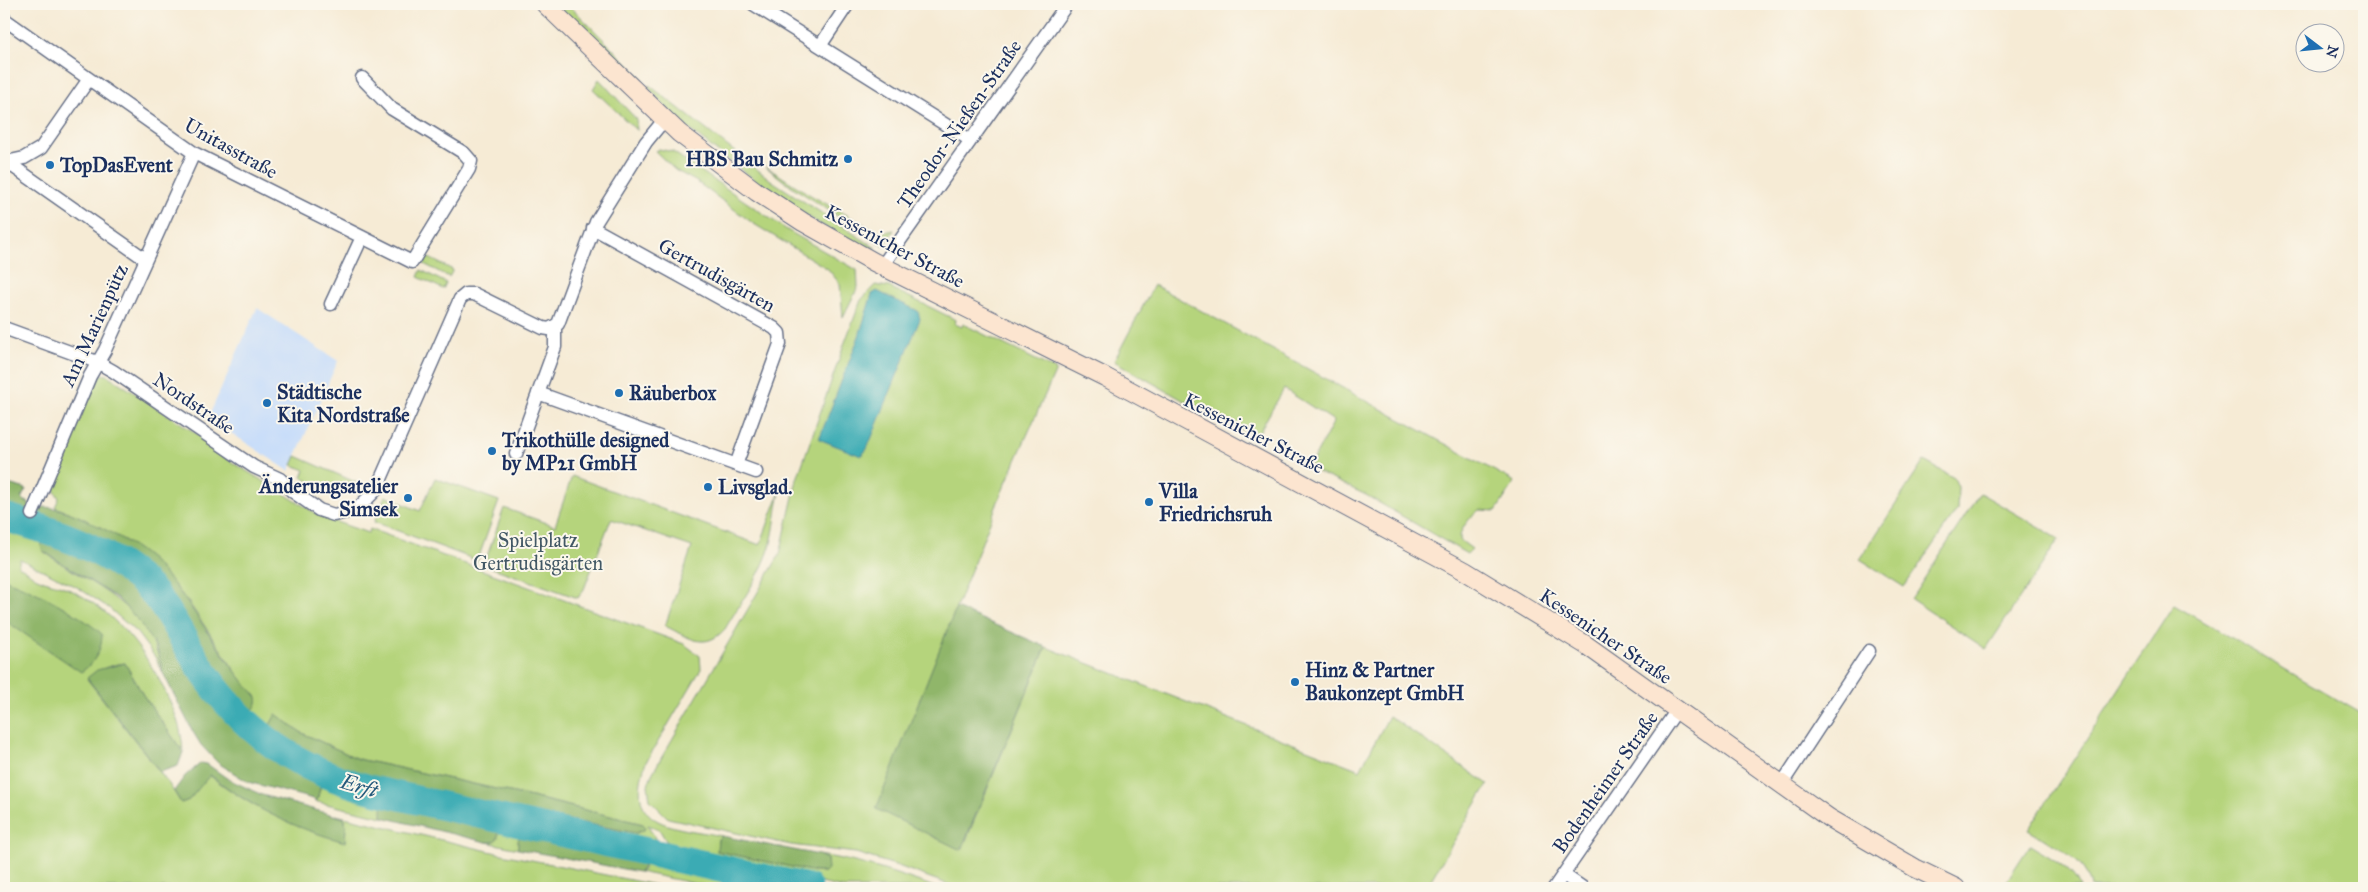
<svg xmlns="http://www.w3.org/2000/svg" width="2368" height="892" font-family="'IM FELL Great Primer',serif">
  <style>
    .built { fill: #c8ddf9 }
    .green { fill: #b5d47b; stroke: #68826c }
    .forest { fill: #90b66b; stroke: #567264 }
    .water { fill: #3aabb4; stroke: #2a6d89 }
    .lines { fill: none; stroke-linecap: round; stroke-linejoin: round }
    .river { stroke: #3aabb4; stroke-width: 29 }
    .minor-casing { stroke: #687188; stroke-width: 15 }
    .secondary-casing { stroke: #687188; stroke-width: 20 }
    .minor { stroke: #fff; stroke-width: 12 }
    .secondary { stroke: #fce5d0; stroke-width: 18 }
    .poi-dot { fill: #1f6fb2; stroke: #fbf7ec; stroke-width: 2 }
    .labels { text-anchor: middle; stroke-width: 4; stroke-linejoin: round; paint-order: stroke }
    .street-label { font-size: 20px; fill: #1b2f5e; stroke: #fbf7ec }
    .poi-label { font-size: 20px; font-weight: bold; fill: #1b2f5e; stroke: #fbf7ec; text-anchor: start }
    .park-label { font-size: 20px; fill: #425865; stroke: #fbf7ec }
    .water-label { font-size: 21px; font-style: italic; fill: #265a7c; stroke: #fbf7ec }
  </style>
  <rect width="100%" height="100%" fill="#fbf7ec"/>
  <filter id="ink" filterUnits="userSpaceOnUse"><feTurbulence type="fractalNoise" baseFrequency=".02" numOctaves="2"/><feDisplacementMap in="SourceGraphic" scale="10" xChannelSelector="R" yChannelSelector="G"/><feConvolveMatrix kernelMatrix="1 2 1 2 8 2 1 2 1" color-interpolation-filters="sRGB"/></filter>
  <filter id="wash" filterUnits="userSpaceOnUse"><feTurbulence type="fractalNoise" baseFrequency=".0096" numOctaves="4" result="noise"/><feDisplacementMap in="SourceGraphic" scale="20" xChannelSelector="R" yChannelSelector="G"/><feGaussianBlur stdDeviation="1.12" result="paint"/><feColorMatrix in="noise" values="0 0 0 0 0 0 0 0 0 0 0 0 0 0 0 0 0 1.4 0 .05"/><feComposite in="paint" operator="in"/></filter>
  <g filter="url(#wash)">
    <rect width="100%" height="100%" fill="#f6ebd5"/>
    <!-- built -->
    <path class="built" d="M 257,308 L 338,361 L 289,471 L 208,418 Z"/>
    <!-- green -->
    <path class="green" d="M 556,4 L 568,4 L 642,78 L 641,80 L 613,58 Z
      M 599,79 L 636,119 L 637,131 L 593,89 Z
      M 649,85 L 772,181 L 876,248 C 843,251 705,144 676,118 C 666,108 657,97 648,87 Z
      M 659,149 L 673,152 L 787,230 L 857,270 L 858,287 L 843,317 L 840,284 L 828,269 L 754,224 L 697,182 L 675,170 L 655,151 Z
      M 765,166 L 812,196 L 880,233 L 894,230 L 884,246 L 785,182 Z
      M 427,257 L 453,270 L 449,277 L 424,264 Z
      M 421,270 L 446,283 L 443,289 L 418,277 Z
      M 875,285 L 889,287 L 956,320 L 955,324 L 962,327 L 963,324 L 1056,370 L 1001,494 L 877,809 L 962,850 L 1046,647 L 1360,770 L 1389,716 L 1488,784 L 1426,888 L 958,888 L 898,866 L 856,853 L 791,845 L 668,818 L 650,800 L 648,785 L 652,774 L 780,554 L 797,479 L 845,342 L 861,300 Z
      M 1154,285 L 1515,482 L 1496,511 L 1479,510 C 1471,517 1459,528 1460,540 L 1472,549 L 1467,554 L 1366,495 L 1309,468 L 1334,421 L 1284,389 L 1256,437 L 1186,402 L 1114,361 Z
      M 99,374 L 107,375 L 199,435 L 222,456 L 304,506 L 322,517 L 368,533 L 370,529 L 684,644 L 700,656 L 701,669 L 646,762 C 623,829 673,826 722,836 L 718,839 L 717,851 L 815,872 L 825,872 L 827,859 L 819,855 C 860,861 898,874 937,888 L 843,888 L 671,849 L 659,829 L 648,825 L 660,847 L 512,815 L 538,814 L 636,833 L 644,830 L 643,824 L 519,794 L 358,759 L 302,733 L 276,715 L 270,725 L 271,735 L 247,713 L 251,712 L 242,681 L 189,603 L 157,565 L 126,541 L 82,518 L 55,507 L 59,498 L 54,490 L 53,481 Z
      M 296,456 L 364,486 L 339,497 L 327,493 L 302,477 L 305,470 L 292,465 Z
      M 1924,461 L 1954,478 L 1958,487 L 1957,510 L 1904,587 L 1860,559 Z
      M 572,476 L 760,545 L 781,489 C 776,506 776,522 772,539 C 765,571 741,601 725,629 C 704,652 689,637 665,626 L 692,547 L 611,519 L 584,589 L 578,598 L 484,565 L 504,508 L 555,526 Z
      M 435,478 L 499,501 L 477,562 L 468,557 L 374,522 L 385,496 L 420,511 Z
      M 4,483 L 26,489 L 21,499 L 28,502 L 35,515 L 30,531 L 45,537 L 41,546 L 43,551 C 94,589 148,602 163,673 L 155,657 L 137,633 L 109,608 L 77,587 L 20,559 L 18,566 C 27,570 30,574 37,578 C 47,583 59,584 69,589 C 111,609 143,647 163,687 C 174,709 182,728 183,752 L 143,695 L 125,663 C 109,665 99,669 87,679 L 169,784 L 181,803 L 189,800 L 209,775 C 254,809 291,827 345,841 L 346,826 L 344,818 L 336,815 L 497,853 L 670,888 L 636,888 L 624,886 L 622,888 L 4,888 L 4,620 L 65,608 L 4,579 Z
      M 1980,493 L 2059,539 L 1986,649 L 1911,599 Z
      M 2174,605 L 2364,715 L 2364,888 L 2091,888 C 2088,859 2050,843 2028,830 Z
      M 320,782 L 388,800 L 385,803 L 382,817 L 314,801 L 317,800 L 321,784 Z
      M 493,824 L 523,831 L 518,845 L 518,849 L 486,842 L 493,842 L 498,827 Z
      M 2030,845 C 2047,856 2074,868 2080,888 L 2002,888 Z
      M 642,857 L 782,888 L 717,888 L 639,872 L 644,869 L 645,861 Z"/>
    <!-- forest -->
    <path class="forest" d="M 4,483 L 26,489 L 21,498 L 30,505 L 28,517 L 4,509 Z
      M 41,507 C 60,507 77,515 94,524 C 117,535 140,548 158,566 C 196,606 219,657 257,697 C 259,704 254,711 247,713 L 225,690 L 166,595 C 130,556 83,535 34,518 Z
      M 45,537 C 79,550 117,565 143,593 C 165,615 177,643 193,669 C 223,717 269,758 320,782 L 321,784 L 317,800 L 248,782 L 218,763 L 201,745 L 193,732 L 163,673 L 157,649 L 138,620 L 117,598 L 43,551 L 41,546 Z
      M 4,579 C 38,592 74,610 102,634 C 102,649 95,663 81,672 L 4,620 Z
      M 956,608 L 1046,647 L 961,850 L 876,809 Z
      M 125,663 L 143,695 L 183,752 L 178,766 L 160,772 L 87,678 L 97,670 Z
      M 276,714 L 302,733 L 358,759 L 519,794 L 643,824 L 645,826 L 644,830 L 636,833 L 538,814 L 512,815 L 358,779 L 330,769 L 271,735 L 270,725 Z
      M 201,763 L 207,764 L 228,779 L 262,795 L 344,818 L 346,826 L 345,842 C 291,827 254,809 210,775 L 189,800 L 181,803 L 174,791 L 185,776 Z
      M 388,800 L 493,824 L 498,826 L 498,838 L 493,842 L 486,842 L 382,817 L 382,808 Z
      M 523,831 L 642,857 L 645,865 L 639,872 L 518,849 L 518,840 Z
      M 722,836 L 819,855 L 827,859 L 828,869 L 825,872 L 815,872 L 717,851 L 718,839 Z"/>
    <!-- water -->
    <path class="water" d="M 877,291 L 918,311 L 920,319 L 867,449 L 861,456 L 819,439 L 859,336 L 872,294 Z"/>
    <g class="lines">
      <!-- river -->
      <path class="river" d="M 4,517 C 53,531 105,548 144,583 C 168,606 181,637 199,665 C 242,732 300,772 377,791 L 808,888"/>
    </g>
  </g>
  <g filter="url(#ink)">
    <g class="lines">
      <!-- minor casing -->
      <g class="minor-casing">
        <path id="minor" d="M 753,4 L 970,140
          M 4,19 L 194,153 L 412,262 L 469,169 L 471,161 L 464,153 L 392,109 L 362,78
          M 820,46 L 848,4
          M 4,160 L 145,259
          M 6,162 L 24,158 L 41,148 L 89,79
          M 593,228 L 774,328 L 779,333 L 780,344 L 736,465
          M 882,266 L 1067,4
          M 331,304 L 362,237
          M 4,328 L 97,362 L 113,371 L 254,467 L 280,479 L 292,491 L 319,510 L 334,515 L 356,510 L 376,490 L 460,299 L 466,294 L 474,294 L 543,328 L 549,329 L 558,324 L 596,222 L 646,142 L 664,120
          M 538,393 L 756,472
          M 516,454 L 555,347 L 555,327
          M 32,514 L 90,376 L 105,350 L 194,153
          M 1781,785 L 1869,651
          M 1564,875 L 1583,888
          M 1554,888 L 1677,710"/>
      </g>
      <!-- secondary casing -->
      <g class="secondary-casing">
        <path id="secondary" d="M 545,4 L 679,133 L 757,192 L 803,222 L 874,262 L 1105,377 L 1465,571 L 1586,645 L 1829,818 L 1915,868 L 1956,888"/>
      </g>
      <!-- minor -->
      <use href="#minor" class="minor"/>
      <!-- secondary -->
      <use href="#secondary" class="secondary"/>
    </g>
  </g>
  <!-- markers -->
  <g class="poi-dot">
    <circle cx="848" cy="159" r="5"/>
    <circle cx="50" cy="165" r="5"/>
    <circle cx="619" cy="393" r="5"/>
    <circle cx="267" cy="403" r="5"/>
    <circle cx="492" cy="451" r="5"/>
    <circle cx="708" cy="487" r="5"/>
    <circle cx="408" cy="498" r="5"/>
    <circle cx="1149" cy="502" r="5"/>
    <circle cx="1295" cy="682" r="5"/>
  </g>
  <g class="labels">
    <!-- street labels -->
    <g class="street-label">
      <text transform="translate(959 124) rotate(-55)" y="7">Theodor-Nießen-Straße</text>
      <text transform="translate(231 148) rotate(29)" y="7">Unitasstraße</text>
      <text transform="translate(895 246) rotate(28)" y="7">Kessenicher Straße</text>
      <text transform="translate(717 275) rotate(29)" y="7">Gertrudisgärten</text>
      <text transform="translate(94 325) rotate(-65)" y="7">Am Marienpütz</text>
      <text transform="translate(194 403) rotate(34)" y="7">Nordstraße</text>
      <text transform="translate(1254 433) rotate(27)" y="7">Kessenicher Straße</text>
      <text transform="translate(1606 636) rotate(34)" y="7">Kessenicher Straße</text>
      <text transform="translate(1605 782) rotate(-55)" y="7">Bodenheimer Straße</text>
    </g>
    <!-- poi labels -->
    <g class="poi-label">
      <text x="838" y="166" text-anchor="end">HBS Bau Schmitz</text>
      <text x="60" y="172">TopDasEvent</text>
      <text x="277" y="399">Städtische<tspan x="277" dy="23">Kita Nordstraße</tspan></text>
      <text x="629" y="400">Räuberbox</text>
      <text x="502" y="447">Trikothülle designed<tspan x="502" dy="23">by MP21 GmbH</tspan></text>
      <text x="398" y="493" text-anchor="end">Änderungsatelier<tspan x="398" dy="23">Simsek</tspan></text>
      <text x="718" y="494">Livsglad.</text>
      <text x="1159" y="498">Villa<tspan x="1159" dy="23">Friedrichsruh</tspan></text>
      <text x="1305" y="677">Hinz &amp; Partner<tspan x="1305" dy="23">Baukonzept GmbH</tspan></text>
    </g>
    <!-- park labels -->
    <g class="park-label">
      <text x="538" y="547">Spielplatz<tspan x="538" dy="23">Gertrudisgärten</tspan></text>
    </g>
    <!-- water labels -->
    <g class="water-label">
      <text transform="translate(359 786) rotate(16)" y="7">Erft</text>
    </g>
  </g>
  <!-- margin -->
  <rect width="2368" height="892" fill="none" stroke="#fbf7ec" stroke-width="20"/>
  <!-- north arrow -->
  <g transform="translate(2320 48) rotate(106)"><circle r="24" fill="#fbf7ec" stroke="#a1a7b3"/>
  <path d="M0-4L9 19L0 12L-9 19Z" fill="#1f6fb2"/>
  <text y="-8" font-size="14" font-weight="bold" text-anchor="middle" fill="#1b2f5e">N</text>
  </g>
</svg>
